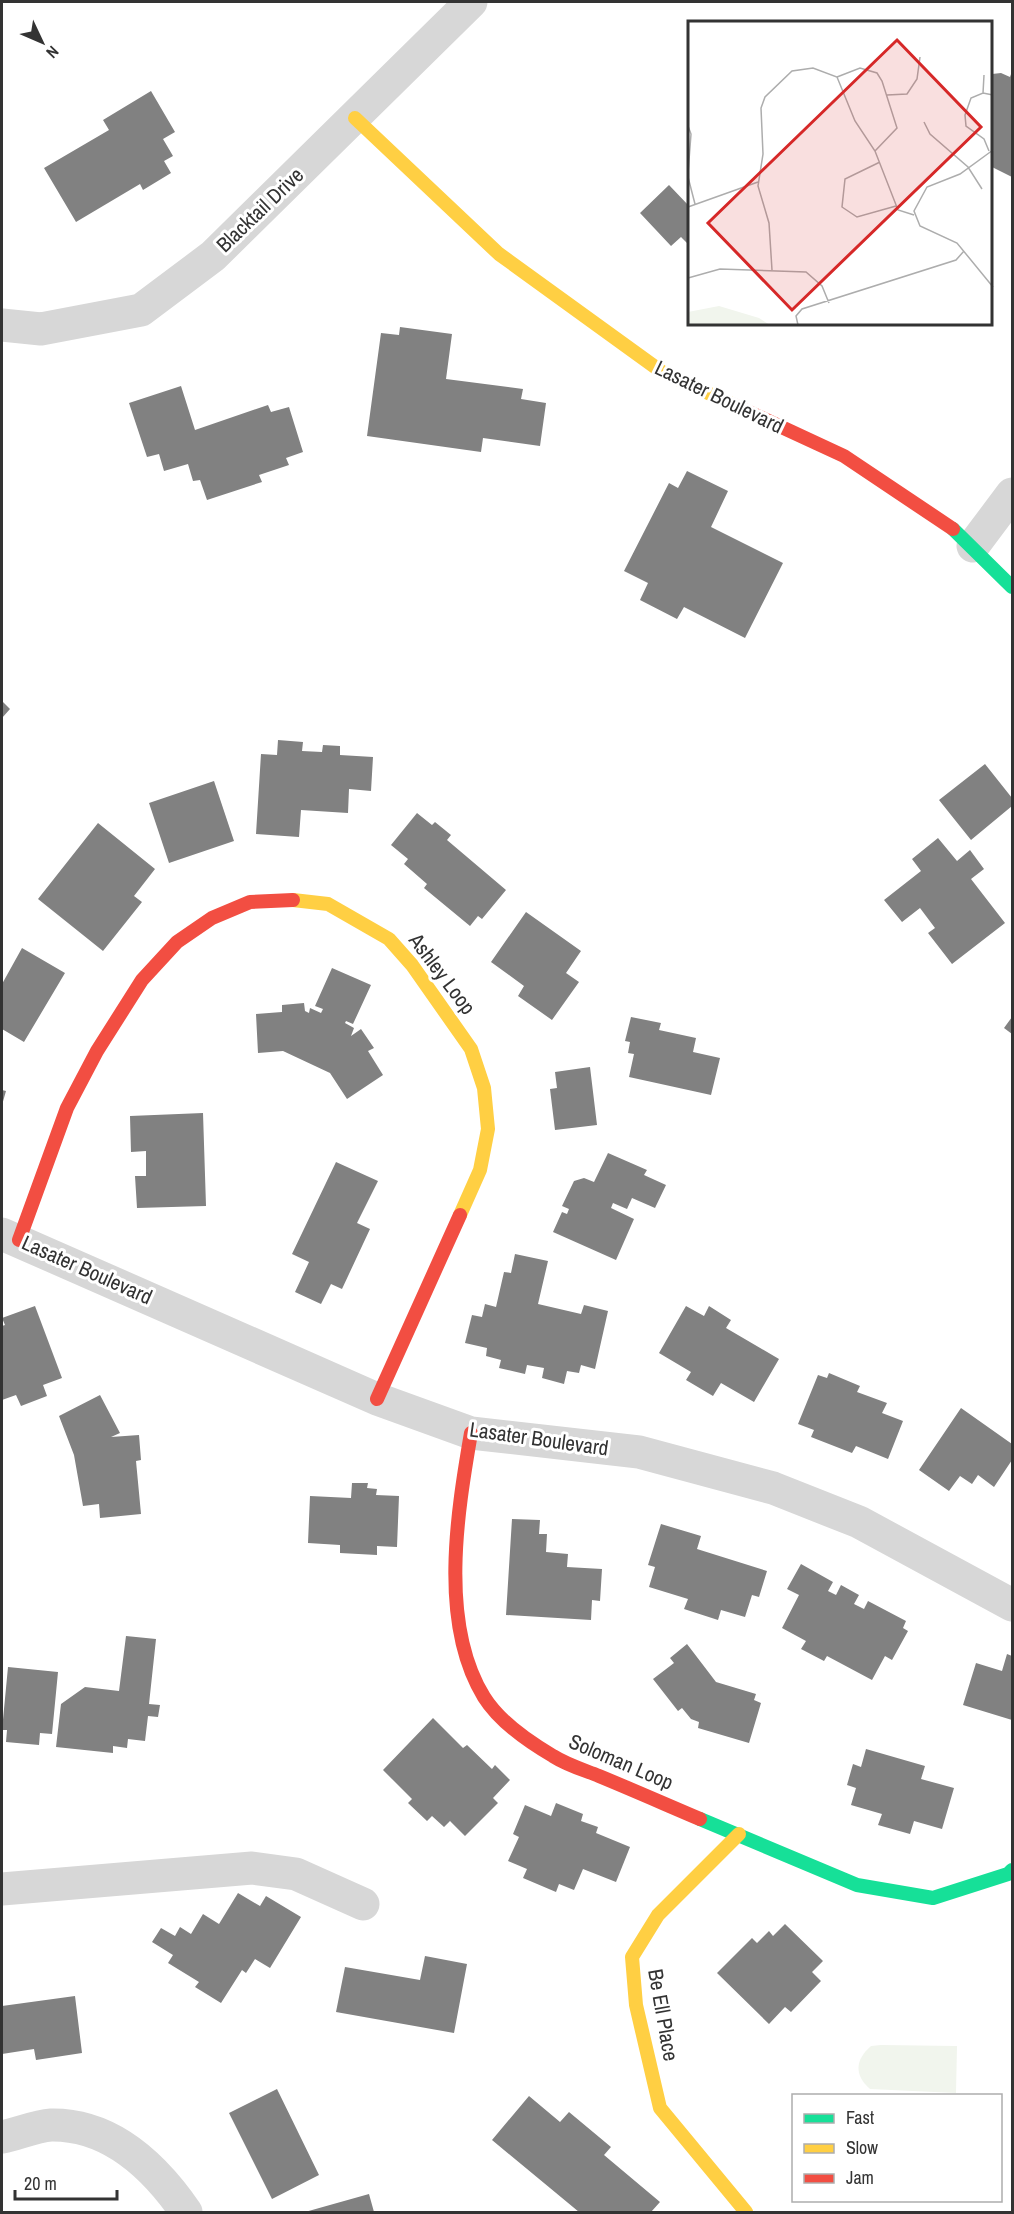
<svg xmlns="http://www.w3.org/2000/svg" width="1014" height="2214" font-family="'Archivo Narrow',sans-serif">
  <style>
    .green { fill: #f1f5ed }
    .building { fill: #818181 }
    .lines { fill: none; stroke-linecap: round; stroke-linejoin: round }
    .street { stroke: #d7d7d7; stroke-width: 33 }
    .fast { stroke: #16e098; stroke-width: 14 }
    .slow { stroke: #ffcf43; stroke-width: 14 }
    .jam { stroke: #f24e42; stroke-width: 14 }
    .labels { text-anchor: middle; stroke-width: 6; stroke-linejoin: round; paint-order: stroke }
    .street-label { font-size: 21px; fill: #333; stroke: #fff }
    .inset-road { fill: none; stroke: #adadad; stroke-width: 1.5 }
    .view { fill: #d62828; fill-opacity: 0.15; stroke: #d62828; stroke-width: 3 }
    .inset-edge { fill: none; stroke: #333; stroke-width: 3 }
  </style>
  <rect width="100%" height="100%" fill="#fff"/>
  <!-- green -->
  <path class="green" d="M 881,2045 L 957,2046 L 956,2093 L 870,2089 C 854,2075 855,2060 871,2046 Z"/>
  <!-- building -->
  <path class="building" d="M 1012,71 L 1012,177 L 992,167 L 992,74 L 1001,73 L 1010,77 Z
    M 151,91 L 175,132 L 163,139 L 173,156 L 164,161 L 171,173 L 143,190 L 140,184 L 76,222 L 44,168 L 109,130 L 103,120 Z
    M 669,185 L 690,207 L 690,246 L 681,237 L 671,246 L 640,213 Z
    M 400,327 L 452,334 L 446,379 L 523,389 L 521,399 L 546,403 L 540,446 L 483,438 L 481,452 L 367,436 L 381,333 L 399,335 Z
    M 181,386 L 195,430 L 268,405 L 271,412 L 289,407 L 303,452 L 286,458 L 289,465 L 259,475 L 262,482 L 207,500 L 200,480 L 193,481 L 188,464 L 164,471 L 159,454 L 147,457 L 129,403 Z
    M 687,471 L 728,491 L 711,527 L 783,563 L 745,638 L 684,607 L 677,619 L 640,600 L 648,583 L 624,571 L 669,483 L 678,488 Z
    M 2,701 L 10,709 L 2,718 Z
    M 278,740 L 303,742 L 302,751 L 322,752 L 323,745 L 340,746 L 340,755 L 373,757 L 371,791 L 349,789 L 348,813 L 301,810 L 299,837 L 256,834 L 261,754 L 277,755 Z
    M 985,764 L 1012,798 L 1012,806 L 971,840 L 939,800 Z
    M 214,781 L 234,841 L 169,863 L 149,803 Z
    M 417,813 L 432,825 L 435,822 L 451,835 L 447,840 L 506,890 L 482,919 L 478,916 L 470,926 L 424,888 L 427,884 L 404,864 L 408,859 L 391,845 Z
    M 98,823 L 155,869 L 134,896 L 142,902 L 103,951 L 38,899 Z
    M 938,838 L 957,861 L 970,850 L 984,869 L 971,879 L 1005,923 L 952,964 L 928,933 L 935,928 L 920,908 L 902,922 L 884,900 L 921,871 L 912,859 Z
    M 526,912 L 581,951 L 566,973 L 579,982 L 552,1020 L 518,996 L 524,986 L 491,962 Z
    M 22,948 L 65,973 L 24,1042 L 2,1029 L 2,984 Z
    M 332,968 L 371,985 L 353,1024 L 346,1021 L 345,1023 L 354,1028 L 351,1036 L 361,1029 L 374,1048 L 368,1051 L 383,1075 L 347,1099 L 330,1073 L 283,1051 L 258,1053 L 256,1014 L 282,1012 L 282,1005 L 304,1003 L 305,1011 L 309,1013 L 310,1008 L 321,1013 L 323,1009 L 315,1006 Z
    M 631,1017 L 661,1023 L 659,1030 L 696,1038 L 693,1052 L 720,1058 L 711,1095 L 629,1077 L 634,1054 L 628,1053 L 630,1042 L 625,1041 Z
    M 1012,1017 L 1012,1034 L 1004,1028 Z
    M 590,1067 L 597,1125 L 555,1130 L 550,1089 L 557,1088 L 555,1072 Z
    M 2,1090 L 6,1091 L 2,1105 Z
    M 203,1113 L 206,1206 L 137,1208 L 135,1176 L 146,1176 L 146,1151 L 131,1152 L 130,1116 Z
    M 608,1153 L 647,1170 L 644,1175 L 666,1185 L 655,1208 L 632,1198 L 627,1209 L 613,1203 L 611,1208 L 634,1219 L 616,1260 L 553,1232 L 562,1212 L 567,1214 L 569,1209 L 562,1206 L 574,1181 L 584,1178 L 594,1182 Z
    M 336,1162 L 378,1181 L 357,1223 L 370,1229 L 342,1289 L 331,1284 L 321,1304 L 295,1292 L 309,1262 L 292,1254 Z
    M 515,1254 L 548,1261 L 538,1304 L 581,1314 L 584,1305 L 608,1311 L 595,1369 L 581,1365 L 579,1373 L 567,1371 L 564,1384 L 542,1378 L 544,1368 L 527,1365 L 525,1374 L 499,1368 L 501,1360 L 486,1356 L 487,1348 L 465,1343 L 472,1315 L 482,1317 L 485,1304 L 496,1307 L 504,1272 L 511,1273 Z
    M 35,1306 L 62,1378 L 43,1385 L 47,1396 L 21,1406 L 16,1395 L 2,1400 L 2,1326 L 5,1325 L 2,1318 Z
    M 686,1306 L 704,1316 L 709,1306 L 731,1320 L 726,1328 L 779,1359 L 754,1402 L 721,1383 L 713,1396 L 686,1380 L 691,1372 L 659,1353 Z
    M 829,1373 L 860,1386 L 857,1392 L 887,1403 L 882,1413 L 903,1421 L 888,1459 L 856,1446 L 852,1453 L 811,1437 L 814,1430 L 798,1424 L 818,1375 L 827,1378 Z
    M 100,1395 L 120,1433 L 111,1437 L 139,1435 L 141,1460 L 136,1461 L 141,1514 L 100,1518 L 99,1504 L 83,1506 L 74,1455 L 59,1416 Z
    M 961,1408 L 1012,1444 L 1012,1460 L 994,1487 L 978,1475 L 972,1484 L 960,1476 L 949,1491 L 919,1470 Z
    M 352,1483 L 368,1483 L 367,1488 L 377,1489 L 376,1495 L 399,1496 L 397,1547 L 377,1546 L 377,1555 L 340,1553 L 340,1545 L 308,1543 L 310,1496 L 351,1498 Z
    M 512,1519 L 540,1520 L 539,1534 L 547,1534 L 546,1552 L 568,1554 L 567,1567 L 602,1569 L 600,1601 L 592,1600 L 591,1620 L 506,1615 Z
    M 661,1524 L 701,1536 L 697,1549 L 767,1571 L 759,1597 L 752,1595 L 745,1617 L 721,1610 L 718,1620 L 684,1609 L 688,1599 L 649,1587 L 655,1567 L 648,1565 Z
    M 801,1564 L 833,1582 L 828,1591 L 836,1595 L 841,1585 L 859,1595 L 854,1604 L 864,1609 L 868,1601 L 906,1621 L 903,1628 L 908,1631 L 892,1660 L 885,1656 L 872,1680 L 827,1656 L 824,1661 L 801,1649 L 806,1641 L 782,1628 L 799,1595 L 787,1589 Z
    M 126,1636 L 156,1639 L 149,1704 L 160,1705 L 158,1717 L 148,1716 L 145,1741 L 128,1739 L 127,1748 L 113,1746 L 113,1753 L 56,1747 L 61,1704 L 85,1687 L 119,1691 Z
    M 687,1644 L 716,1682 L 756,1694 L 754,1700 L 761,1703 L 749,1743 L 698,1728 L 699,1722 L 691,1719 L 682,1708 L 678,1711 L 653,1679 L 674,1663 L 670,1658 Z
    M 1007,1654 L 1012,1656 L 1012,1720 L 963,1705 L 976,1663 L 1002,1671 Z
    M 8,1667 L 58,1672 L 52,1734 L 40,1733 L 39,1745 L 6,1742 L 7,1730 L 2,1730 Z
    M 433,1718 L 463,1748 L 467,1745 L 492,1769 L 495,1765 L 510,1780 L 493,1798 L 498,1803 L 465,1836 L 450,1821 L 444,1827 L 432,1816 L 427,1821 L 408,1803 L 412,1799 L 383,1770 Z
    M 866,1749 L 925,1766 L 921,1779 L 954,1788 L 942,1829 L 914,1821 L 910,1834 L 878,1825 L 882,1814 L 851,1805 L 856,1788 L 847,1785 L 853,1764 L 861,1767 Z
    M 556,1803 L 583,1814 L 581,1821 L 598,1827 L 596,1833 L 630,1847 L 616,1882 L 583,1869 L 574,1890 L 559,1884 L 556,1892 L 523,1878 L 527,1869 L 508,1861 L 519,1837 L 513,1834 L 525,1805 L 551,1816 Z
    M 238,1893 L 260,1906 L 266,1896 L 301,1917 L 270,1968 L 255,1959 L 246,1973 L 242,1970 L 221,2003 L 195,1987 L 199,1982 L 168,1963 L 173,1955 L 152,1942 L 161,1928 L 175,1936 L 180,1927 L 191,1934 L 203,1914 L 219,1924 Z
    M 785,1924 L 823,1961 L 812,1972 L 821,1981 L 791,2012 L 785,2007 L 769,2024 L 717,1973 L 752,1938 L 757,1943 L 769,1931 L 773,1936 Z
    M 425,1956 L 467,1964 L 454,2033 L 336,2012 L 345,1967 L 420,1980 Z
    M 75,1996 L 82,2053 L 36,2060 L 34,2049 L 2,2054 L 2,2006 Z
    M 277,2089 L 319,2175 L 272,2199 L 229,2113 Z
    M 529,2096 L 560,2122 L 569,2112 L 611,2147 L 604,2155 L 660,2202 L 651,2212 L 579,2212 L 492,2140 Z
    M 369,2194 L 374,2212 L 305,2212 Z"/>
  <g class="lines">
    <!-- street -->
    <path class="street" d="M 2,325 L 41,329 L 141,310 L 213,256 L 471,2
      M 973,546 L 1012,494
      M 2,1234 L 377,1399 L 471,1433 L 639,1452 L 773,1488 L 859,1522 L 1012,1605
      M 2,1889 L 252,1868 L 296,1874 L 363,1904
      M 2,2137 C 17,2134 36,2126 51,2125 C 111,2124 155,2167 186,2212"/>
    <!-- fast -->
    <path class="fast" d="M 953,529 L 1012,587
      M 700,1819 L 857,1885 L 933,1898 L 1008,1874 L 1012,1870"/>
    <!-- slow -->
    <path class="slow" d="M 355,118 L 499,254 L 662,372 L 732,404
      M 293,900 L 328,904 L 389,939 L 412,965 L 471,1049 L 484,1088 L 488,1129 L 480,1170 L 460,1215
      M 739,1834 L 658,1915 L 632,1957 L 636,2005 L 660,2108 L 746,2212"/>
    <!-- jam -->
    <path class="jam" d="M 732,404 L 844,456 L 953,529
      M 19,1240 L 67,1108 L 97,1051 L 142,980 L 177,942 L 212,918 L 250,902 L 293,900
      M 377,1399 L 460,1215
      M 471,1433 C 457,1514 439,1624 484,1697 C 499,1721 529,1742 553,1756 C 567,1765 584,1770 599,1776 C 633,1790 667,1805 700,1819"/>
  </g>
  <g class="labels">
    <!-- street labels -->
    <g class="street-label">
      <text transform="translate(260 210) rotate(-44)" y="7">Blacktail Drive</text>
      <text transform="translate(719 397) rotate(26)" y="7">Lasater Boulevard</text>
      <text transform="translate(442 974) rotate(53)" y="7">Ashley Loop</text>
      <text transform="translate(87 1270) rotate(24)" y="7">Lasater Boulevard</text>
      <text transform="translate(539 1439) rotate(8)" y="7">Lasater Boulevard</text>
      <text transform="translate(621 1762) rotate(23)" y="7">Soloman Loop</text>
      <text transform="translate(663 2015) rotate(80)" y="7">Be Ell Place</text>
    </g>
  </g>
  <!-- overview -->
  <g transform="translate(688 21)">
    <rect width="304" height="304" fill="#fff"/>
    <path d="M 31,285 L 71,297 L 82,304 L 0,304 L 0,291 Z" fill="#f1f5ed"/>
    <path class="inset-road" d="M 197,0 L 223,0M 149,56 L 172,47 L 189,52 L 194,60 L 209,107 L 187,130M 295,72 L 296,54M 199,74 L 219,73 L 229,58 L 232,36M 236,101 L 242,113 L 280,146 L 294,168M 0,105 L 3,113 L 0,152M 305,129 L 272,153 L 239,166 L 226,190 L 232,205 L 269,222 L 305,266M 301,130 L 296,118 L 278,105 L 277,94 L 283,77 L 295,72 L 305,74M 192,141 L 157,158 L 154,186 L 169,196 L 208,185M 0,156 L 7,183M 0,186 L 70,161M 84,249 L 81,202 L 70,165 L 75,133 L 73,87 L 77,76 L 104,50 L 125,47 L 149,56 L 167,100 L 187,130 L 210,189 L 226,194M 0,257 L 32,248 L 118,251 L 134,265 L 141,282M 110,304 L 108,295 L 114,288 L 268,239 L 276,230"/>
    <path class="view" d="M 209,19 L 293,106 L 104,289 L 20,202 Z"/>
    <rect width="304" height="304" class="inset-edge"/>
  </g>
  <!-- border -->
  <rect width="1014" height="2214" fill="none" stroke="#333333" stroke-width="6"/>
  <!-- legend -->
  <rect x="792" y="2094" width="210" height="108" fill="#ffffff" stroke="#adadad" stroke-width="1.5"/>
  <rect x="804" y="2114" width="30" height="9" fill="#16e098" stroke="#adadad" stroke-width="1.5"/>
  <text x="846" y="2124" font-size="18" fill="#333333">Fast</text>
  <rect x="804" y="2144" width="30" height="9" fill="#ffcf43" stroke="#adadad" stroke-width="1.5"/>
  <text x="846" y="2154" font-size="18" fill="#333333">Slow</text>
  <rect x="804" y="2174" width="30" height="9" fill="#f24e42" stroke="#adadad" stroke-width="1.5"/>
  <text x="846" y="2184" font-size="18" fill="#333333">Jam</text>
  <!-- north arrow -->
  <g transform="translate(42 42) rotate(134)" stroke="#ffffff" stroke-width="4.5" paint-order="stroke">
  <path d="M0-4.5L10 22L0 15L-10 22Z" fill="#333333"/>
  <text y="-9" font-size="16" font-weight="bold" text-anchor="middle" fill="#333333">N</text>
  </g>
  <!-- scale -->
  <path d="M15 2190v9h102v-9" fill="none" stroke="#333333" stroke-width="3"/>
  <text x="24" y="2190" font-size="18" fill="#333333" stroke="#ffffff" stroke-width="4.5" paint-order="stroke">20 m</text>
</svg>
